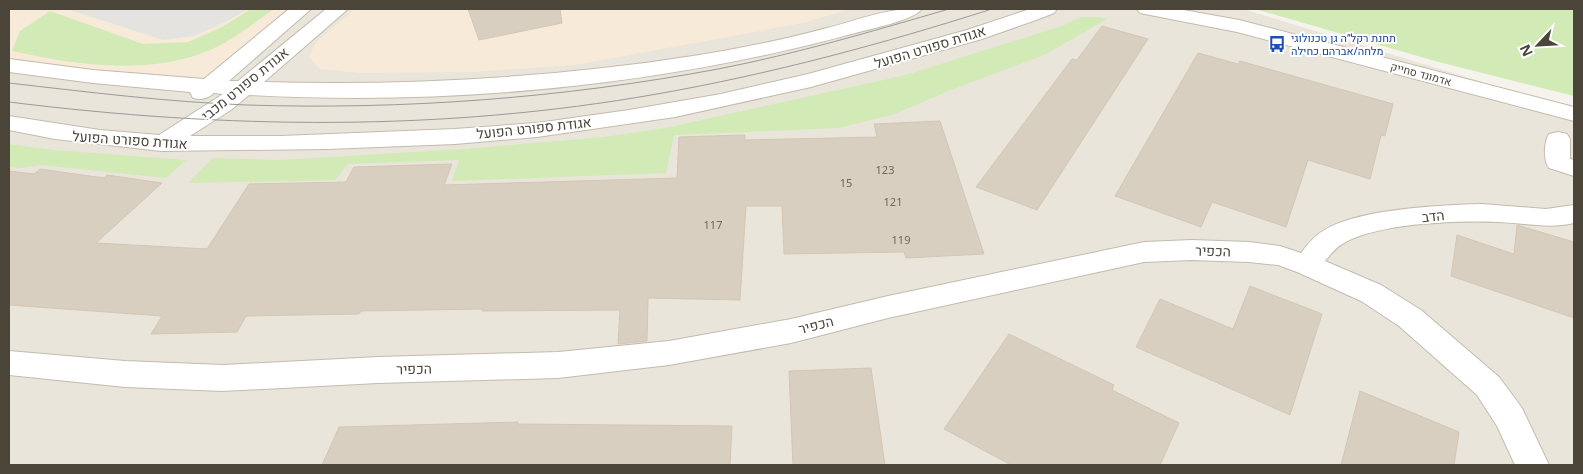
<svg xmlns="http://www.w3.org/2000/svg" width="1583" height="474" font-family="'Noto Sans',Heebo,sans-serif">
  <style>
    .residential { fill: #eae5da }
    .commercial { fill: #f7ead8 }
    .green { fill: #d2eab5 }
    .parking { fill: #e5e3e0 }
    .building { fill: #d8cfc1; stroke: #d3c7b4 }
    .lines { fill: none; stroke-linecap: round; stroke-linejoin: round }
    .minor-casing { stroke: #c2bbae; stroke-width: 2 }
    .minor { fill: #fff; fill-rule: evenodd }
    .tram { stroke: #9a9a9a; stroke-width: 1 }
    .labels { text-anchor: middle; stroke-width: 4; stroke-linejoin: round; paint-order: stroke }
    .far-transit-label { font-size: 11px; fill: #164399; stroke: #fff; text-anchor: start }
    .far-street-label { font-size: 11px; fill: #4b4439; stroke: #fff }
    .number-label { font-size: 11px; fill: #6e675b }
    .street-label { font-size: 14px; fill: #4b4439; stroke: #fff }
  </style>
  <rect width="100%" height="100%" fill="#f6f3ec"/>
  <!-- residential -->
  <path class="residential" d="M 9,9 L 1243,9 L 1574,110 L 1574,465 L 9,465 Z"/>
  <!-- commercial -->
  <path class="commercial" d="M 9,9 L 301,9 L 208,86 L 32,69 L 9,64 Z
    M 355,9 L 851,9 L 803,23 L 575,65 L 472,72 L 361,73 L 320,69 L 309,57 L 316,42 Z"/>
  <!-- green -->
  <path class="green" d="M 251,9 L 274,9 C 258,20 243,32 226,42 C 163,78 79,66 12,51 L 20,31 L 50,11 L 143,44 L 188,42 L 222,27 Z
    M 1255,9 L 1574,9 L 1574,96 L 1435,61 Z
    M 1081,17 L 1098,17 L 1107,19 L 1044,55 L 946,92 L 895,114 L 838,128 L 674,135 L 666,173 L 452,181 L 459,160 L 348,164 L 335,180 L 188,183 L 213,158 L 280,160 L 464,149 L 604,137 L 665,128 L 906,75 L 1062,26 Z
    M 9,144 L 53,150 L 186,160 L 166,178 L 41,165 L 20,168 L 9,167 Z"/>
  <!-- parking -->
  <path class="parking" d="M 67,9 L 248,9 L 227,21 L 194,36 L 163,40 Z"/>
  <!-- building -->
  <path class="building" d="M 468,9 L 560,9 L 562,23 L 479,40 Z
    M 1102,26 L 1148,39 L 1037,210 L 976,187 L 1072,59 L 1077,60 Z
    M 1198,53 L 1238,64 L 1240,61 L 1393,104 L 1385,136 L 1381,135 L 1370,179 L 1308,160 L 1286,227 L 1212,202 L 1201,227 L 1115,196 Z
    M 940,121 L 984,254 L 906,258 L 904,252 L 784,254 L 782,206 L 746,206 L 740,300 L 648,298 L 647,341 L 618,344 L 620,310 L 482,311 L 483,309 L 361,311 L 359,314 L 246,316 L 237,332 L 151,334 L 162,316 L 9,305 L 9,171 L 34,174 L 40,169 L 104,178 L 107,175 L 162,183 L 96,243 L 207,249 L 249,184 L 346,182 L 354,167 L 452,164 L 444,185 L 677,178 L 679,137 L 745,135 L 745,140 L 877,137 L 874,124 Z
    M 1517,225 L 1574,242 L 1574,318 L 1451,276 L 1457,235 L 1514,254 Z
    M 1250,286 L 1322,314 L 1290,415 L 1136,347 L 1160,299 L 1233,329 Z
    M 1009,334 L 1114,385 L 1112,390 L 1179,423 L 1160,465 L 1011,465 L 944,429 Z
    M 871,368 L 885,465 L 793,465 L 789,371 Z
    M 1360,391 L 1459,432 L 1454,465 L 1341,465 Z
    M 518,422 L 518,424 L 732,426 L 730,465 L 322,465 L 339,427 Z"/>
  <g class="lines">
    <!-- minor casing -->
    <g class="minor-casing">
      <path id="minor" d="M 289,9 L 311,9 L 229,81 L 238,81 L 326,9 L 348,9 L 264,82 C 407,86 551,78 693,56 C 738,49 783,40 827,28 C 859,20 889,7 922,9 C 914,20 870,29 855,33 C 662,86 449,106 249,95 L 231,110 L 190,136 L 281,136 L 455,129 L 537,123 L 629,110 L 721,94 L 808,74 L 967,30 L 1030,9 L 1057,9 L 1054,13 L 1036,20 L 982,39 L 811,87 L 675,117 L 537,137 L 455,144 L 327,149 L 161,151 L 55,139 L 9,130 L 9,116 L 100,130 L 159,135 L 223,94 L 214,93 C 207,99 202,100 193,98 L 190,92 L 93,83 L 9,72 L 9,59 L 93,70 L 204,79 Z
        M 1137,9 L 1178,9 L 1239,20 L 1574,107 L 1574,121 L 1237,32 L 1140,13 Z
        M 1558,132 L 1567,134 L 1570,139 L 1570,159 L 1574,160 L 1574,176 L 1549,168 C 1543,160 1544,142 1549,134 Z
        M 1482,204 L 1546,209 L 1574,205 L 1574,223 C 1549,229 1524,223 1498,222 C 1459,220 1378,223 1344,243 C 1336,247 1331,254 1325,261 L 1381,285 L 1421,310 L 1499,377 L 1522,408 L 1549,465 L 1515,465 L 1497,426 L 1477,395 L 1399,326 L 1361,301 L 1297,272 L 1278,265 L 1249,262 L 1192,260 L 1144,262 L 888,318 L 791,343 L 669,365 L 558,378 L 378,383 L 223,391 L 125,387 L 9,375 L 9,351 L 125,361 L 223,365 L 378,357 L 558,352 L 669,341 L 791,319 L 888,296 L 1144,242 L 1192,240 L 1249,242 L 1280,246 L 1301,253 C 1307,245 1314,236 1323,231 C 1356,209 1442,205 1482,204 Z"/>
    </g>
    <!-- minor -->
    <use href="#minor" class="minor"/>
    <!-- tram -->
    <path class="tram" d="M 9,83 C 88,92 167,102 247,105 C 404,110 563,98 718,69 C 796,54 873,31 949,9
      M 9,102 C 226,129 442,132 657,94 C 771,74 882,44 992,9"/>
  </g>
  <!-- icons -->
  <defs>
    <g id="bus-bare" transform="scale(1.35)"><path d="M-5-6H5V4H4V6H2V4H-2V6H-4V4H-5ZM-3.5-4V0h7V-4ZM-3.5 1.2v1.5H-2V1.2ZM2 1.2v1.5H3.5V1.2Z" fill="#1a4fb4" stroke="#fff" stroke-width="2.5" paint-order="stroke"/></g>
  </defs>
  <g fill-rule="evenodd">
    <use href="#bus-bare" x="1277" y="44"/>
  </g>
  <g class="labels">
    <!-- far-transit labels -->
    <g class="far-transit-label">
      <text x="1291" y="42">תחנת רקל״ה גן טכנולוגי<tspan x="1291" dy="13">מלחה/אברהם כחילה</tspan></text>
    </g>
    <!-- far-street labels -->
    <g class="far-street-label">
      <text transform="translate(1421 74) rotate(15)" y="4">אדמונד סחייק</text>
    </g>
    <!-- number labels -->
    <g class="number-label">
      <text x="885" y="174">123</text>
      <text x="846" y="187">15</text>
      <text x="893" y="206">121</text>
      <text x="713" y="229">117</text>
      <text x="901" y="244">119</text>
    </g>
    <!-- street labels -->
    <g class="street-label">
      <text transform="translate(930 47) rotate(-17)" y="5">אגודת ספורט הפועל</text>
      <text transform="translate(245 84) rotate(-39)" y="5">אגודת ספורט מכבי</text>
      <text transform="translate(534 128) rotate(-6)" y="5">אגודת ספורט הפועל</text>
      <text transform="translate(130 140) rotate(4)" y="5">אגודת ספורט הפועל</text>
      <text transform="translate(1433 216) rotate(-6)" y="5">הדב</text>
      <text transform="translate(1213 251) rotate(2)" y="5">הכפיר</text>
      <text transform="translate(816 325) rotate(-14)" y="5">הכפיר</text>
      <text transform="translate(414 369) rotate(-1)" y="5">הכפיר</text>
    </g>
  </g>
  <!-- border -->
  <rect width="1583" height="474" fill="none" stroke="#4b4439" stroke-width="20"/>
  <!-- north arrow -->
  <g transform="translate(1538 45) rotate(245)" stroke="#ffffff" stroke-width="4" paint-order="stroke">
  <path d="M0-4L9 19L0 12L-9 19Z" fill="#4b4439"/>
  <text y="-8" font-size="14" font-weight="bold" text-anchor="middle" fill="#4b4439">N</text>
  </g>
</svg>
